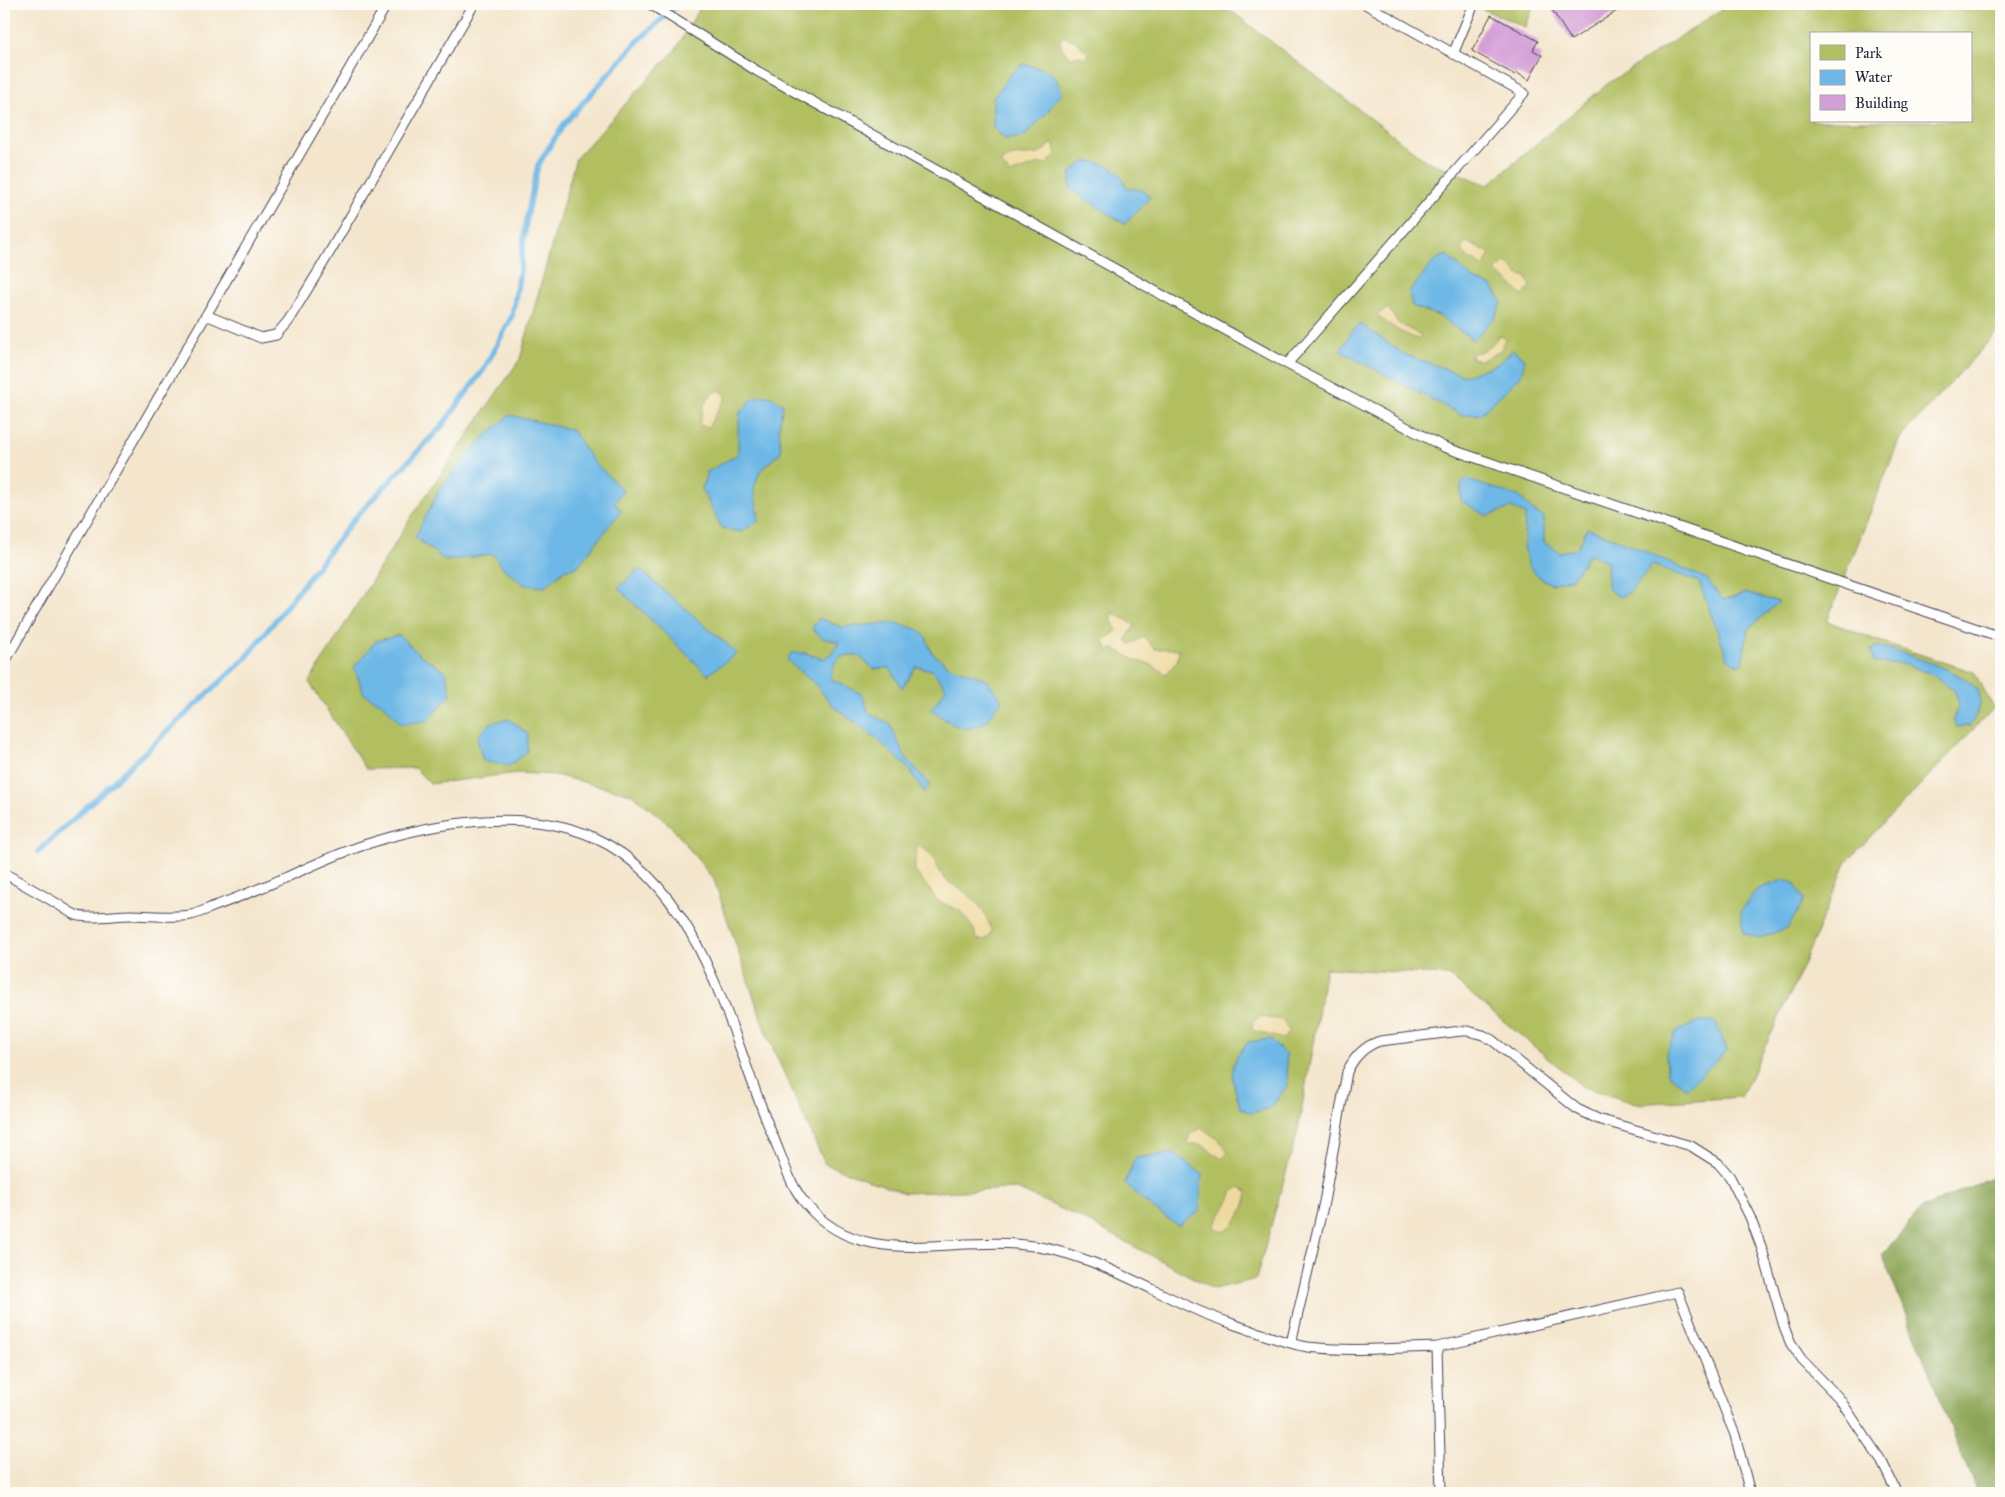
<svg xmlns="http://www.w3.org/2000/svg" width="2005" height="1497" font-family="'IM FELL Great Primer',serif">
  <style>
    .green { fill: #b1bf61; stroke: #6a704e; fill-rule: evenodd }
    .forest { fill: #8ca657; stroke: #576449 }
    .sand { fill: #eeda9e; stroke: #887e6c }
    .water { fill: #6db8e6; stroke: #486d90 }
    .lines { fill: none; stroke-linecap: round; stroke-linejoin: round }
    .stream { stroke: #6db8e6; stroke-width: 5.5 }
    .building { fill: #d49ed7 }
    .service-casing { stroke: #423f51; stroke-width: 11 }
    .service { stroke: #fff; stroke-width: 9 }
  </style>
  <rect width="100%" height="100%" fill="#fdfcf7"/>
  <filter id="ink" filterUnits="userSpaceOnUse"><feTurbulence type="fractalNoise" baseFrequency=".02" numOctaves="2"/><feDisplacementMap in="SourceGraphic" scale="10" xChannelSelector="R" yChannelSelector="G"/><feConvolveMatrix kernelMatrix="1 2 1 2 8 2 1 2 1" color-interpolation-filters="sRGB"/></filter>
  <filter id="wash" filterUnits="userSpaceOnUse"><feTurbulence type="fractalNoise" baseFrequency=".0096" numOctaves="4" result="noise"/><feDisplacementMap in="SourceGraphic" scale="20" xChannelSelector="R" yChannelSelector="G"/><feGaussianBlur stdDeviation="1.12" result="paint"/><feColorMatrix in="noise" values="0 0 0 0 0 0 0 0 0 0 0 0 0 0 0 0 0 1.4 0 .05"/><feComposite in="paint" operator="in"/></filter>
  <g filter="url(#wash)">
    <rect width="100%" height="100%" fill="#f4e6cd"/>
    <!-- green -->
    <path class="green" d="M 702,4 L 1222,4 L 1425,160 L 1488,185 L 1606,85 L 1730,4 L 2001,4 L 2001,328 L 1900,438 L 1827,621 L 1876,640 L 1974,672 L 1994,708 L 1847,861 L 1795,984 L 1741,1097 L 1636,1104 L 1583,1087 L 1448,975 L 1326,968 L 1298,1130 L 1256,1279 L 1214,1289 L 1079,1217 L 1017,1189 L 904,1193 L 825,1164 L 766,1033 L 714,880 L 671,826 L 632,794 L 555,775 L 517,773 L 430,784 L 415,768 L 366,769 L 309,682 L 412,516 L 520,359 L 576,158 L 676,49 ZM 1811,34 L 1971,34 L 1971,121 L 1811,121 Z
      M 1482,4 L 1535,4 L 1525,27 L 1480,8 Z"/>
    <!-- forest -->
    <path class="forest" d="M 2001,1174 L 2001,1493 L 1977,1493 L 1882,1255 L 1923,1207 Z"/>
    <!-- sand -->
    <path class="sand" d="M 1062,36 L 1074,40 L 1089,54 L 1084,59 L 1081,56 L 1071,57 L 1066,54 L 1060,43 Z
      M 1053,143 L 1056,154 L 1047,164 L 1038,164 L 1010,174 L 1000,162 L 1013,156 L 1039,154 Z
      M 1466,242 L 1490,253 L 1484,267 L 1464,254 L 1461,247 Z
      M 1506,262 L 1518,274 L 1526,277 L 1531,286 L 1522,296 L 1509,282 L 1495,271 Z
      M 1388,308 L 1398,323 L 1422,336 L 1418,339 C 1402,334 1389,325 1377,315 Z
      M 1499,335 L 1505,339 L 1500,351 L 1480,361 L 1470,358 L 1473,353 C 1487,351 1491,347 1499,335 Z
      M 722,391 L 726,397 L 708,427 L 699,425 L 704,405 L 714,392 Z
      M 1112,612 L 1135,625 L 1126,640 L 1130,644 L 1144,637 L 1155,649 L 1179,649 L 1177,661 L 1166,674 L 1150,664 L 1137,661 L 1115,649 L 1107,650 L 1104,640 L 1117,631 L 1112,621 Z
      M 918,846 C 933,851 936,866 944,878 C 948,883 955,885 960,889 C 979,901 984,911 992,931 L 987,939 L 978,940 L 973,928 L 960,911 L 938,901 L 915,871 L 915,854 Z
      M 1260,1017 L 1283,1020 L 1289,1031 L 1283,1039 L 1252,1030 L 1253,1021 Z
      M 1202,1128 L 1220,1141 L 1228,1152 L 1222,1159 L 1201,1144 L 1187,1144 L 1190,1134 Z
      M 1239,1188 L 1248,1192 C 1245,1209 1238,1225 1221,1232 L 1214,1228 C 1219,1214 1228,1206 1233,1191 Z"/>
    <!-- water -->
    <path class="water" d="M 1023,64 C 1045,69 1055,69 1062,93 L 1044,116 L 1024,137 L 1005,139 L 993,128 L 993,98 L 1011,74 Z
      M 1086,161 C 1109,164 1117,166 1127,188 L 1142,190 L 1150,197 L 1125,224 L 1070,189 L 1071,172 Z
      M 1446,255 L 1474,279 L 1492,286 L 1502,302 L 1495,318 L 1473,340 L 1439,316 L 1412,306 L 1409,292 L 1435,260 Z
      M 1360,324 L 1406,355 L 1465,376 L 1497,364 L 1513,350 L 1525,359 L 1521,376 L 1481,414 L 1461,415 L 1340,351 L 1353,330 Z
      M 756,396 L 771,396 L 783,404 L 779,427 L 781,452 L 760,471 L 754,488 L 759,521 L 740,532 L 722,528 L 702,489 L 707,472 L 738,454 L 738,432 L 740,412 Z
      M 510,415 L 572,430 L 593,461 L 623,490 L 614,504 L 622,510 L 577,567 L 564,570 L 545,587 L 525,585 L 503,568 L 493,554 L 446,561 L 415,537 L 440,488 L 483,438 Z
      M 1465,479 L 1520,497 L 1532,510 L 1544,517 L 1544,542 L 1559,552 L 1577,549 L 1587,528 L 1631,545 L 1707,579 L 1723,600 L 1745,593 L 1779,602 L 1748,629 L 1742,664 L 1737,665 L 1728,659 L 1699,582 L 1652,565 L 1629,593 L 1619,597 L 1608,589 L 1607,562 L 1589,553 L 1573,578 L 1551,584 C 1546,581 1538,577 1534,573 C 1520,557 1525,533 1525,514 L 1511,508 L 1487,516 L 1461,501 L 1461,485 Z
      M 639,569 L 737,653 L 708,675 L 618,588 Z
      M 819,618 L 841,627 L 896,623 L 917,629 L 926,637 L 932,653 L 949,666 L 986,679 L 1002,700 C 996,707 989,720 982,724 C 962,736 945,720 930,708 L 937,702 L 946,688 L 932,670 L 916,667 L 902,688 L 890,668 L 873,669 L 858,655 C 836,655 835,658 831,679 L 862,694 L 869,713 L 890,724 L 904,755 L 930,785 L 924,792 L 909,769 L 874,736 L 833,706 L 817,686 L 787,660 L 791,653 L 805,653 L 823,659 L 832,653 L 839,642 L 822,638 L 812,629 Z
      M 399,635 L 420,655 L 445,671 L 451,694 L 427,721 L 401,724 L 385,706 L 364,694 L 354,667 L 376,641 Z
      M 1878,646 C 1901,653 1969,671 1979,693 C 1984,705 1975,716 1970,726 L 1957,727 L 1953,718 L 1959,706 L 1955,691 L 1935,676 L 1906,664 L 1874,663 L 1871,650 Z
      M 509,719 L 528,734 L 527,752 L 509,766 L 483,761 L 477,738 L 490,723 Z
      M 1783,880 L 1794,883 L 1804,900 L 1788,928 L 1759,938 L 1743,933 L 1741,911 L 1756,890 Z
      M 1715,1021 L 1727,1050 L 1686,1089 L 1667,1073 L 1666,1053 L 1676,1032 L 1698,1022 Z
      M 1270,1039 L 1286,1055 L 1288,1084 L 1271,1108 L 1250,1113 L 1240,1107 C 1232,1076 1225,1068 1248,1042 Z
      M 1173,1153 L 1202,1174 L 1200,1211 L 1178,1226 L 1146,1203 L 1125,1183 L 1135,1158 Z"/>
    <g class="lines">
      <!-- stream -->
      <path class="stream" d="M 38,852 L 246,658 L 354,519 L 442,426 L 484,369 L 512,316 L 520,271 L 526,221 L 538,165 L 564,124 L 638,41 L 675,7"/>
    </g>
    <g id="blocks">
      <!-- building -->
      <path class="building" d="M 1562,4 L 1628,4 L 1571,40 L 1552,10 Z
        M 1491,15 L 1538,41 L 1533,50 L 1542,55 L 1529,80 L 1517,73 L 1515,75 L 1472,51 Z"/>
    </g>
  </g>
  <g filter="url(#ink)">
    <use href="#blocks" fill-opacity="0" stroke="#423f51" stroke-width="1"/>
    <g class="lines">
      <!-- service casing -->
      <g class="service-casing">
        <path id="service" d="M 650,4 L 757,71 L 1287,364 L 1524,93 L 1365,4
          M 1453,54 L 1474,4
          M 206,315 L 261,338 L 276,335 L 288,321 L 321,267 L 474,4
          M 1287,364 L 1444,447 L 2001,637
          M 4,663 L 387,4
          M 4,873 C 21,883 39,893 56,903 C 63,907 71,914 79,916 C 90,919 117,915 130,915 C 150,915 172,918 191,915 C 199,913 207,909 215,906 C 240,897 263,887 287,877 C 313,865 340,853 367,844 C 435,822 528,807 595,838 C 702,887 730,1034 772,1134 C 782,1156 789,1184 805,1203 C 859,1270 944,1238 1016,1244 C 1084,1249 1141,1286 1201,1312 C 1217,1319 1234,1324 1250,1330 C 1269,1336 1288,1344 1308,1347 C 1350,1352 1395,1348 1437,1347 L 1441,1493
          M 1291,1343 L 1324,1202 L 1347,1072 C 1354,1057 1364,1046 1380,1041 L 1461,1031 L 1468,1031 L 1483,1035 L 1492,1040 L 1577,1109 L 1598,1119 L 1691,1146 L 1718,1163 L 1730,1177 L 1750,1217 L 1762,1249 L 1785,1330 L 1791,1344 L 1802,1360 L 1839,1398 L 1882,1462 L 1897,1493
          M 1437,1347 L 1678,1292 L 1735,1435 L 1750,1493"/>
      </g>
      <!-- service -->
      <use href="#service" class="service"/>
    </g>
  </g>
  <!-- margin -->
  <rect width="2005" height="1497" fill="none" stroke="#fdfcf7" stroke-width="20"/>
  <!-- legend -->
  <rect x="1810" y="32" width="162" height="90" fill="#fdfcf7" stroke="#a5a5ac"/>
  <rect x="1820" y="45" width="25" height="15" fill="#b1bf61" stroke="#a5a5ac"/>
  <text x="1855" y="58" font-size="15" fill="#22223b">Park</text>
  <rect x="1820" y="70" width="25" height="15" fill="#6db8e6" stroke="#a5a5ac"/>
  <text x="1855" y="82" font-size="15" fill="#22223b">Water</text>
  <rect x="1820" y="95" width="25" height="15" fill="#d49ed7" stroke="#a5a5ac"/>
  <text x="1855" y="108" font-size="15" fill="#22223b">Building</text>
</svg>
